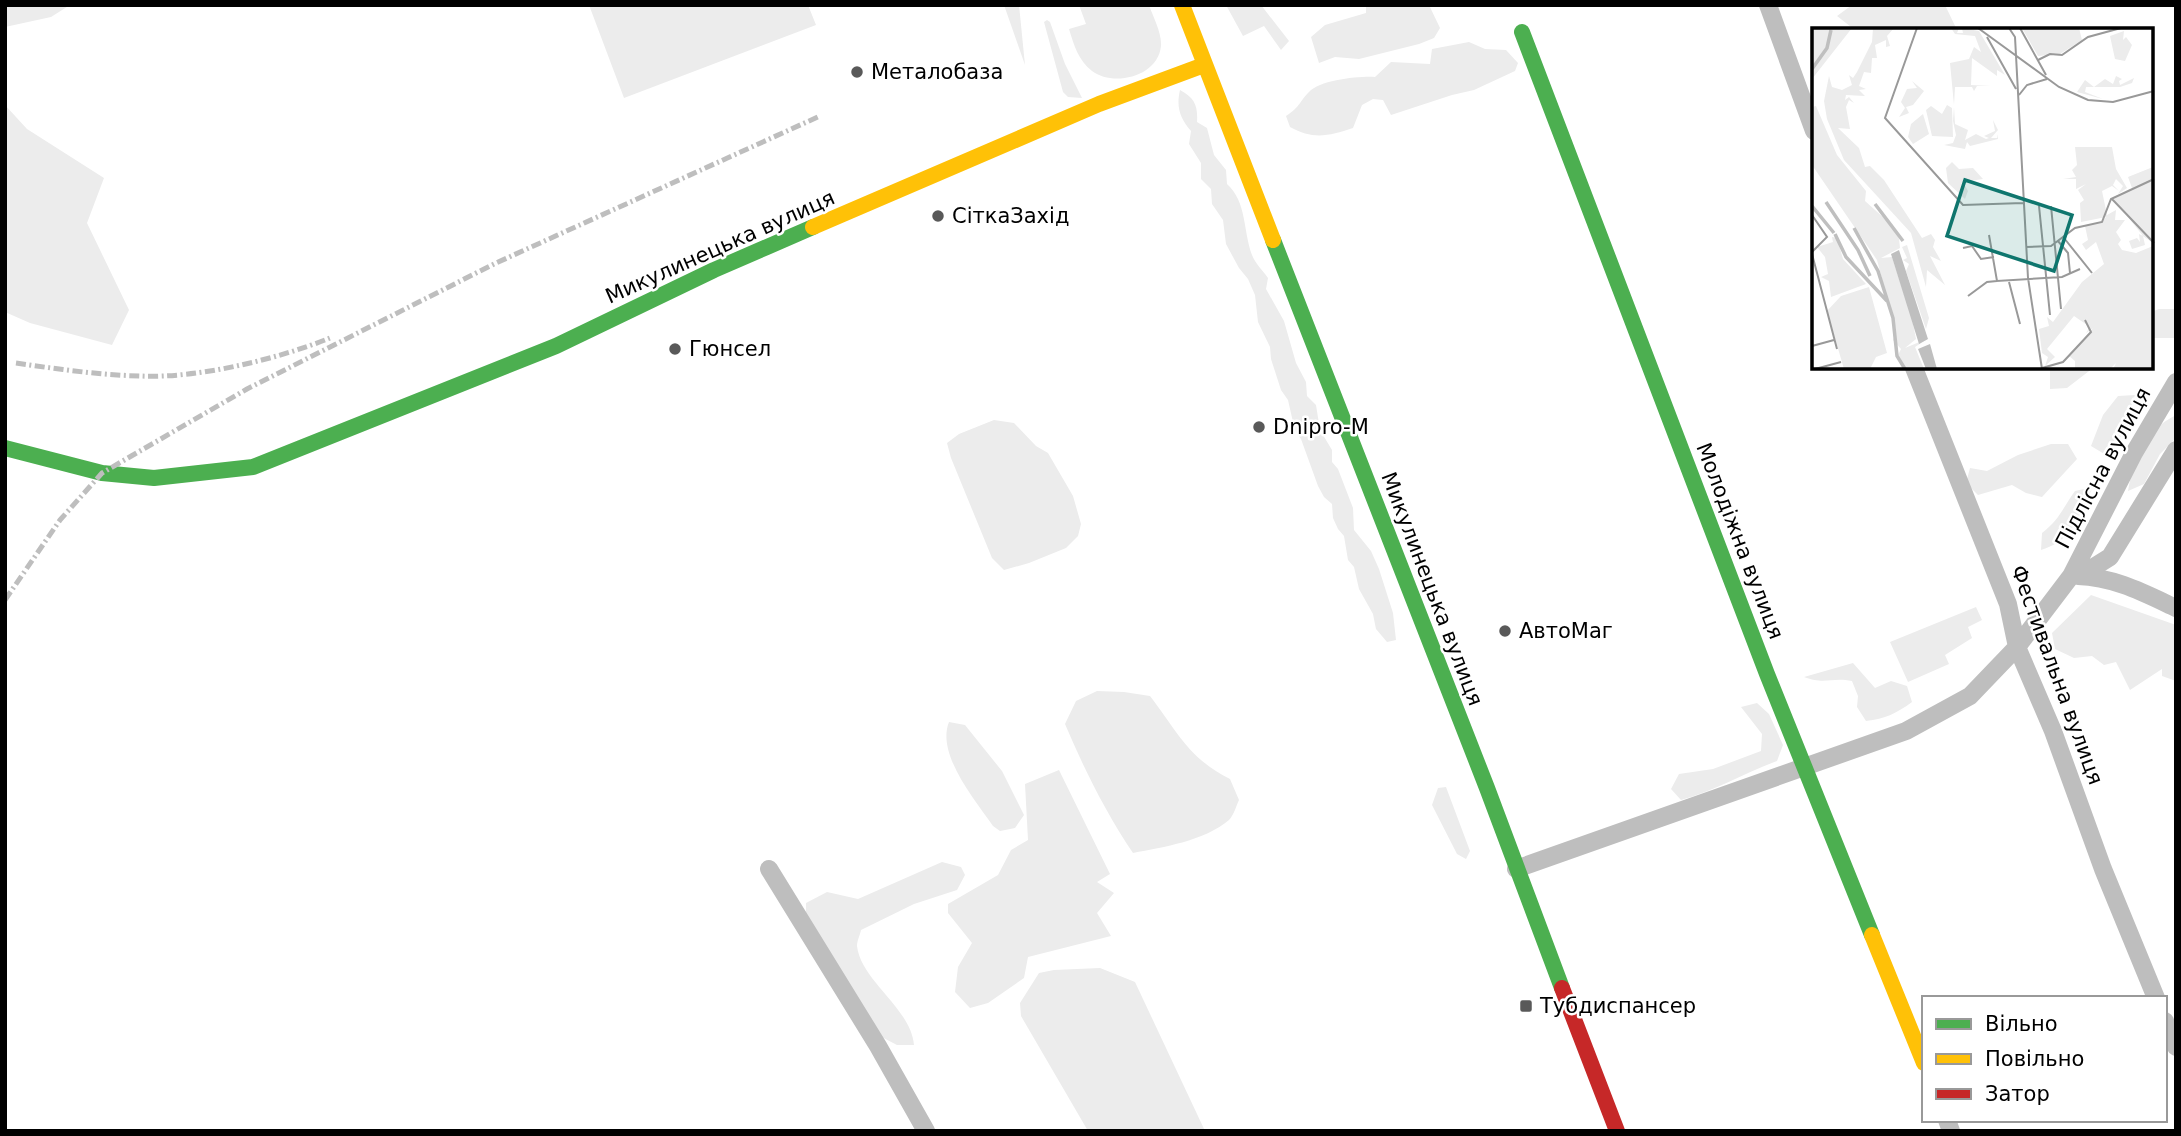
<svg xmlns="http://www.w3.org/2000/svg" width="2181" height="1136" font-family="'DejaVu Sans',sans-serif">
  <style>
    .green { fill: #ececec }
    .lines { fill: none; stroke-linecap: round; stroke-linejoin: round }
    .street { stroke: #bebebe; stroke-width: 18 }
    .fast { stroke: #4caf50; stroke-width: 16 }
    .slow { stroke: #ffc107; stroke-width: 16 }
    .jam { stroke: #c62828; stroke-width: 16 }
    .rail { stroke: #bebebe; stroke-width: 5; stroke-dasharray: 10 3.5 2 3.5; stroke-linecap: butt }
    .poi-dot { fill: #595959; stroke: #fff; stroke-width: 2.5 }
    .labels { text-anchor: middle; stroke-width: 5; stroke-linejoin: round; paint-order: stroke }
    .poi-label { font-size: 21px; fill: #000; stroke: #fff; text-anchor: start }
    .street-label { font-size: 21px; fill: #000; stroke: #fff }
    .inset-river { fill: none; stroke: #bfbfbf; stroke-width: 3.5 }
    .inset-road { fill: none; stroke: #999; stroke-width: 2 }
    .view { fill: #0f766e; fill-opacity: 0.15; stroke: #0f766e; stroke-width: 3.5 }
    .inset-edge { fill: none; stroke: #000; stroke-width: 3.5 }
  </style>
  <rect width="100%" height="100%" fill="#fff"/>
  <!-- green -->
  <path class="green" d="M 5,5 L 70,5 L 51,17 L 5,27 Z
    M 589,5 L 808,5 L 816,25 L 624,98 Z
    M 1004,5 L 1019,5 L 1025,65 Z
    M 1079,5 L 1149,5 C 1153,17 1162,33 1161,46 C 1158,77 1113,87 1092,71 C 1078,60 1074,45 1069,29 L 1086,24 Z
    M 1226,5 L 1261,5 L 1289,41 L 1281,50 L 1264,26 L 1243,36 Z
    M 1366,5 L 1429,5 L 1440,28 L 1434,38 L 1419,44 L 1359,59 L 1335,57 L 1319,63 L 1311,37 L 1325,25 L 1366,13 Z
    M 1852,5 L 1945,5 L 1957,30 L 1855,30 L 1837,16 Z
    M 1047,20 L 1050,22 L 1065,64 L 1082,98 L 1068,97 L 1063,92 L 1044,22 Z
    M 1469,42 L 1485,49 L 1506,50 L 1518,63 L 1515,71 L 1474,90 L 1452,95 L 1391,115 L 1383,100 L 1373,99 L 1362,105 L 1353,128 C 1329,136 1313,140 1290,127 L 1286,116 C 1301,106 1299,102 1309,92 C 1320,80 1359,76 1375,77 L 1391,62 L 1430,64 L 1432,49 Z
    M 1180,90 C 1195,98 1198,106 1197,122 L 1207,128 L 1214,155 L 1226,170 L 1227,184 C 1247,202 1243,231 1252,255 C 1255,263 1263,271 1268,278 L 1266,289 L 1284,321 L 1296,363 L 1306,382 L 1307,396 L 1316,405 L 1320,430 L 1332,450 L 1332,462 L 1338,469 L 1353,508 L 1354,530 L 1371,551 L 1379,569 L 1393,613 L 1396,640 L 1387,642 L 1376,629 L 1373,614 L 1359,589 L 1354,567 L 1348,560 L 1344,536 L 1338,529 L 1333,518 L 1332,504 L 1324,497 L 1318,486 L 1301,439 L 1295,431 L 1288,400 L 1281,390 L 1271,359 L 1270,347 L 1258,322 L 1255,295 L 1248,279 L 1239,268 L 1226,244 L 1223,220 L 1212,204 L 1211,189 L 1201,179 L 1201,163 L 1189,144 L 1191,131 C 1180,118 1176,107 1180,90 Z
    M 5,105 L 27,129 L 104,178 L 87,223 L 129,310 L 112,345 L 30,323 L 5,312 Z
    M 2159,309 L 2176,309 L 2176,338 L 2151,338 L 2151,312 Z
    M 2050,368 L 2093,368 L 2067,388 L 2050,389 Z
    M 2135,395 L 2118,444 L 2106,455 L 2091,446 L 2103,415 L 2118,396 Z
    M 2176,415 L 2176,438 L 2160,454 L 2144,484 L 2128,491 C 2134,458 2144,431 2176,415 Z
    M 994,420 L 1014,423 L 1036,446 L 1048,453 L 1073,496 L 1081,524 L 1078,536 L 1066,548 L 1029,563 L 1004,570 L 992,558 L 951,458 L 947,443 L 959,434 Z
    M 2051,444 L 2068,444 L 2077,459 L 2042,497 L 2026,493 L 2012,485 L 1978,495 L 1966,483 L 1970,468 L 1987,471 L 2018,455 Z
    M 2093,487 C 2078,516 2074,540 2041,550 L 2042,533 C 2060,519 2062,509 2075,491 Z
    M 2091,595 L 2176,625 L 2176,681 L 2162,676 L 2162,669 L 2130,690 L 2116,662 L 2104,665 L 2092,656 L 2074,658 L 2055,649 L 2052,633 Z
    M 1976,607 L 1982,620 L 1968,627 L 1972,638 L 1945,655 L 1949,664 L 1908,682 L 1890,642 Z
    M 1853,663 L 1875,688 L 1891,681 L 1907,686 L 1912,702 C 1897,713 1885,719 1866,721 L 1857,707 L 1858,696 L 1852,681 C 1831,677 1825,685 1804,677 Z
    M 1097,691 L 1124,692 L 1150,696 C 1177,731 1188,758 1230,779 L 1239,800 C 1236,806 1234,815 1229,820 C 1204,841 1164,847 1133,853 C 1106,813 1084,769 1065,724 L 1076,701 Z
    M 1757,703 L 1769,714 L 1783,745 L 1777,761 C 1744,773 1715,791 1681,800 L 1671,789 L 1679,774 L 1713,769 L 1761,751 L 1762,734 L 1741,707 Z
    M 949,722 L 965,725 L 1002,771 L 1024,815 L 1015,828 L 1000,831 L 993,826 C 975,800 936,754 949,722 Z
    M 1059,770 L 1110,874 L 1097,882 L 1114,893 L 1097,913 L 1111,936 L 1028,957 L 1024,978 L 988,1003 L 970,1008 L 955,992 L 958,967 L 972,943 L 948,913 L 948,904 L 998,875 L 1011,850 L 1028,840 L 1025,784 Z
    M 1446,787 L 1470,851 L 1466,859 L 1457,854 L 1432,805 L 1438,788 Z
    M 942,862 L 961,867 L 965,875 L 957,890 L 914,904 L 861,930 C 860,935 857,941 857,946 C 861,981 911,1008 914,1045 L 897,1045 L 874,1033 L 806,914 L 806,903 L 827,892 L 858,899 Z
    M 1100,968 L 1135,982 L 1205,1131 L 1088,1131 L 1021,1016 L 1020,1003 L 1039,973 L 1054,970 Z"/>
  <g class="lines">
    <!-- street -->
    <path class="street" d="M 1768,5 L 1814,131
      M 1914,368 L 2008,604 L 2017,647 L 2053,731 L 2103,869 L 2156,998
      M 2071,576 L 2094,567 L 2110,557 L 2176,450
      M 2078,576 C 2114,577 2144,593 2176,608
      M 769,869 L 878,1046 L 926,1131
      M 1516,869 L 1906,731 L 1970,696 L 2017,647 L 2071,576 L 2134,453 L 2176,382
      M 2165,1021 L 2176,1047
      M 1947,1120 L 1951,1131"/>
    <!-- fast -->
    <path class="fast" d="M 1522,32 L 1767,674 L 1872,935
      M 1273,240 L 1487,788 L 1562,988
      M 5,448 L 102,473 L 154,478 L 253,467 L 556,346 L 714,270 L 813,227"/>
    <!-- slow -->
    <path class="slow" d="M 1182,5 L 1273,240
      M 813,227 L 1099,104 L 1204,65
      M 1872,935 L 1924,1063"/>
    <!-- jam -->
    <path class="jam" d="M 1562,988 L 1617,1131"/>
    <!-- rail -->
    <path class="rail" d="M 16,363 C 57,369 99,375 140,376 C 196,379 278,359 330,338
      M 5,600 L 60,520 L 102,473 L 247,389 L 496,263 L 820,116"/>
  </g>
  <!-- markers -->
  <g class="poi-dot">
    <circle cx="857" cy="72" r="7"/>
    <circle cx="938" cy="216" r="7"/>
    <circle cx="675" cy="349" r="7"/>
    <circle cx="1259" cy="427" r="7"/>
    <circle cx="1505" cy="631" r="7"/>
    <rect x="1519" y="999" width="14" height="14" rx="3.5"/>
  </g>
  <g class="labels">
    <!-- poi labels -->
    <g class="poi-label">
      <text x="871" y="79">Металобаза</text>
      <text x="952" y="223">СіткаЗахід</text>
      <text x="689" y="356">Гюнсел</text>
      <text x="1273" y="434">Dnipro-M</text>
      <text x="1519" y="638">АвтоМаг</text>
      <text x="1540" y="1013">Тубдиспансер</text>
    </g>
    <!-- street labels -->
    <g class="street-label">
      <text transform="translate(720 247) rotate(-24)" y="7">Микулинецька вулиця</text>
      <text transform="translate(2103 468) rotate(-62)" y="7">Підлісна вулиця</text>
      <text transform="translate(1740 541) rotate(69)" y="7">Молодіжна вулиця</text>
      <text transform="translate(1432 589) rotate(69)" y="7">Микулинецька вулиця</text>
      <text transform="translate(2057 675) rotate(70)" y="7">Фестивальна вулиця</text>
    </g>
  </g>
  <!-- overview -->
  <g transform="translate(1812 28)">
    <rect width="341" height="341" fill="#fff"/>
    <path d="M 0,0 L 40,0 L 0,51 ZM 61,0 L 82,0 L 75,8 L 78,18 L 74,19 L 74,12 L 63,17 L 65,30 L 60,30 L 59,45 L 52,44 L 47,58 L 54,61 L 47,62 L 53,68 L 34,67 L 33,72 L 37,69 L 42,75 L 37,72 L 34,79 L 38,101 L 26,100 L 47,120 L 53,139 L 58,138 L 72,152 L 110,210 L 119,206 L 123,212 L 121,219 L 129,233 L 118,228 L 133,257 L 115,242 L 114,259 L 99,205 L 32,132 L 15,91 L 12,73 L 17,48 L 20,59 L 30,62 L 40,57 L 37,47 L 41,50 L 45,44 L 60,14 ZM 139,0 L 147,0 L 145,5 L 151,5 L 150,0 L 167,3 L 193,47 L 185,42 L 185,48 L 160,30 L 159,57 L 179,58 L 165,58 L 162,63 L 160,59 L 143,59 L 142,77 L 138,35 L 157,31 L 162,19 L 169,24 L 163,8 L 143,6 ZM 210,0 L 267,0 L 270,12 L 248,26 L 226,28 ZM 312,3 L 311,12 L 314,9 L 320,17 L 313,33 L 303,31 L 298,8 ZM 304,48 L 310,51 L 307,53 L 308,57 L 322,50 L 320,55 L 308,59 L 274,59 L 273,64 L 291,71 L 265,64 L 273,52 L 282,59 L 293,51 L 301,56 ZM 100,53 L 112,63 L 101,77 L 94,79 L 97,85 L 87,89 L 93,80 L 89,74 L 95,61 L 105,60 ZM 135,77 L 140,80 L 141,109 L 120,108 L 114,82 L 119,78 L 130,86 ZM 4,78 L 25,127 L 54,163 L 53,173 L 82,199 L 87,211 L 88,220 L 69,230 L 80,229 L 100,291 L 104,311 L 93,320 L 117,310 L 103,319 L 112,341 L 94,341 L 86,327 L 89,321 L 81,312 L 84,303 L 65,232 L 0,137 L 0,79 ZM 142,79 L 143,96 L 156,102 L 153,112 L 164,106 L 174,111 L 177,110 L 172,108 L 183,103 L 181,92 L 186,102 L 179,110 L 185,110 L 185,106 L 186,111 L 158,118 L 155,114 L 153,121 L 132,117 L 141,115 L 144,107 L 141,93 ZM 111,86 L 117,106 L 101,116 L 96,109 L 99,96 ZM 263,119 L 300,119 L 304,141 L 315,160 L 306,166 L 311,158 L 304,151 L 301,157 L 307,163 L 300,158 L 290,163 L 295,187 L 304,182 L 303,192 L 313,192 L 304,204 L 309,212 L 306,216 L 310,222 L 324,225 L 341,218 L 341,341 L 301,341 L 304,335 L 298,341 L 263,341 L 263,333 L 257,328 L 281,300 L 274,305 L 278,299 L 262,288 L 235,321 L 243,329 L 233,338 L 236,329 L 230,325 L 227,301 L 237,298 L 235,289 L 241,294 L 270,254 L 292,236 L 284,214 L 274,222 L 270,216 L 276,212 L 273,198 L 290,194 L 294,189 L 269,194 L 268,175 L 272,172 L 266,162 L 274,156 L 264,161 L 264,151 L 251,151 L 264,149 L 260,142 L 265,137 ZM 140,134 L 147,141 L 161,140 L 171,151 L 151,154 L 156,163 L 153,171 L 136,155 L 134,140 ZM 341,139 L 341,215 L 331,208 L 333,217 L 320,221 L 317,213 L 325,210 L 328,214 L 327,206 L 331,208 L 301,170 L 320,160 L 316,149 ZM 20,209 L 25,210 L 31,231 L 54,256 L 19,269 L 17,253 L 9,249 L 16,246 L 13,229 L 5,219 L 21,214 ZM 95,217 L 117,290 L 114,301 L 94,243 L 97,236 L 91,232 L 95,230 L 90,219 ZM 57,259 L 75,325 L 64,329 L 58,341 L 32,341 L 15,283 L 29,268 Z" fill="#ececec"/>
    <path d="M 87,222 L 116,311 L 107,316 L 79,226 ZM 118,316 L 125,341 L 114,341 L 106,321 Z" fill="#bfbfbf"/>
    <path class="inset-river" d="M 0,41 L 15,20 L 19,2M 14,174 L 46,222 L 58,248M 63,176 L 91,213M 0,178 L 22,205M 42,200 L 66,243 L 81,290 L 85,328 L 93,341M 23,206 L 34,229 L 75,273"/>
    <path class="inset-road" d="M 105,0 L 73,90 L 151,177 L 211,175M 166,0 L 247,59 L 276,72 L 301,74 L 342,63M 197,0 L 203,9 L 216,250 L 230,341M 208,0 L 234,47M 175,9 L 204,61M 226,32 L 238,26 L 250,27 L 276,9 L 309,0M 207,67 L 215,57 L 235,51M 300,171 L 342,215M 227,178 L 238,287M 239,178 L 249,281M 0,187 L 15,209 L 0,224M 177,207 L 185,253 L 250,249 L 268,241M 252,210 L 280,245M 246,213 L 256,225 L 258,245M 214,219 L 239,218 L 263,200 L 290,194 L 299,171 L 342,151M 151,220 L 160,218 L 169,231 L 182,229M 0,226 L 25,321M 197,254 L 208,296M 156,268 L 175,254 L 185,253M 0,318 L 22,312M 230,340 L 251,334 L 279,304 L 273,292M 3,341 L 29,334"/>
    <path class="view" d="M 153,152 L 260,187 L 242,243 L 135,208 Z"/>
    <rect width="341" height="341" class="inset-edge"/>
  </g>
  <!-- border -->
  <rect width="2181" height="1136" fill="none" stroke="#000000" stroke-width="14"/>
  <!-- legend -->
  <rect x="1922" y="996" width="245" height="126" fill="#ffffff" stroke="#999999" stroke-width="2"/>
  <rect x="1936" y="1019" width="35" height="10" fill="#4caf50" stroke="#999999" stroke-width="2"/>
  <text x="1985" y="1031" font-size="21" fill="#000000">Вільно</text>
  <rect x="1936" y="1054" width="35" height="10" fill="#ffc107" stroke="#999999" stroke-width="2"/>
  <text x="1985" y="1066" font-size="21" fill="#000000">Повільно</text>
  <rect x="1936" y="1089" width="35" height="10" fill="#c62828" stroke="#999999" stroke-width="2"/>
  <text x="1985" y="1101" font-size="21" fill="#000000">Затор</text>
</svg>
